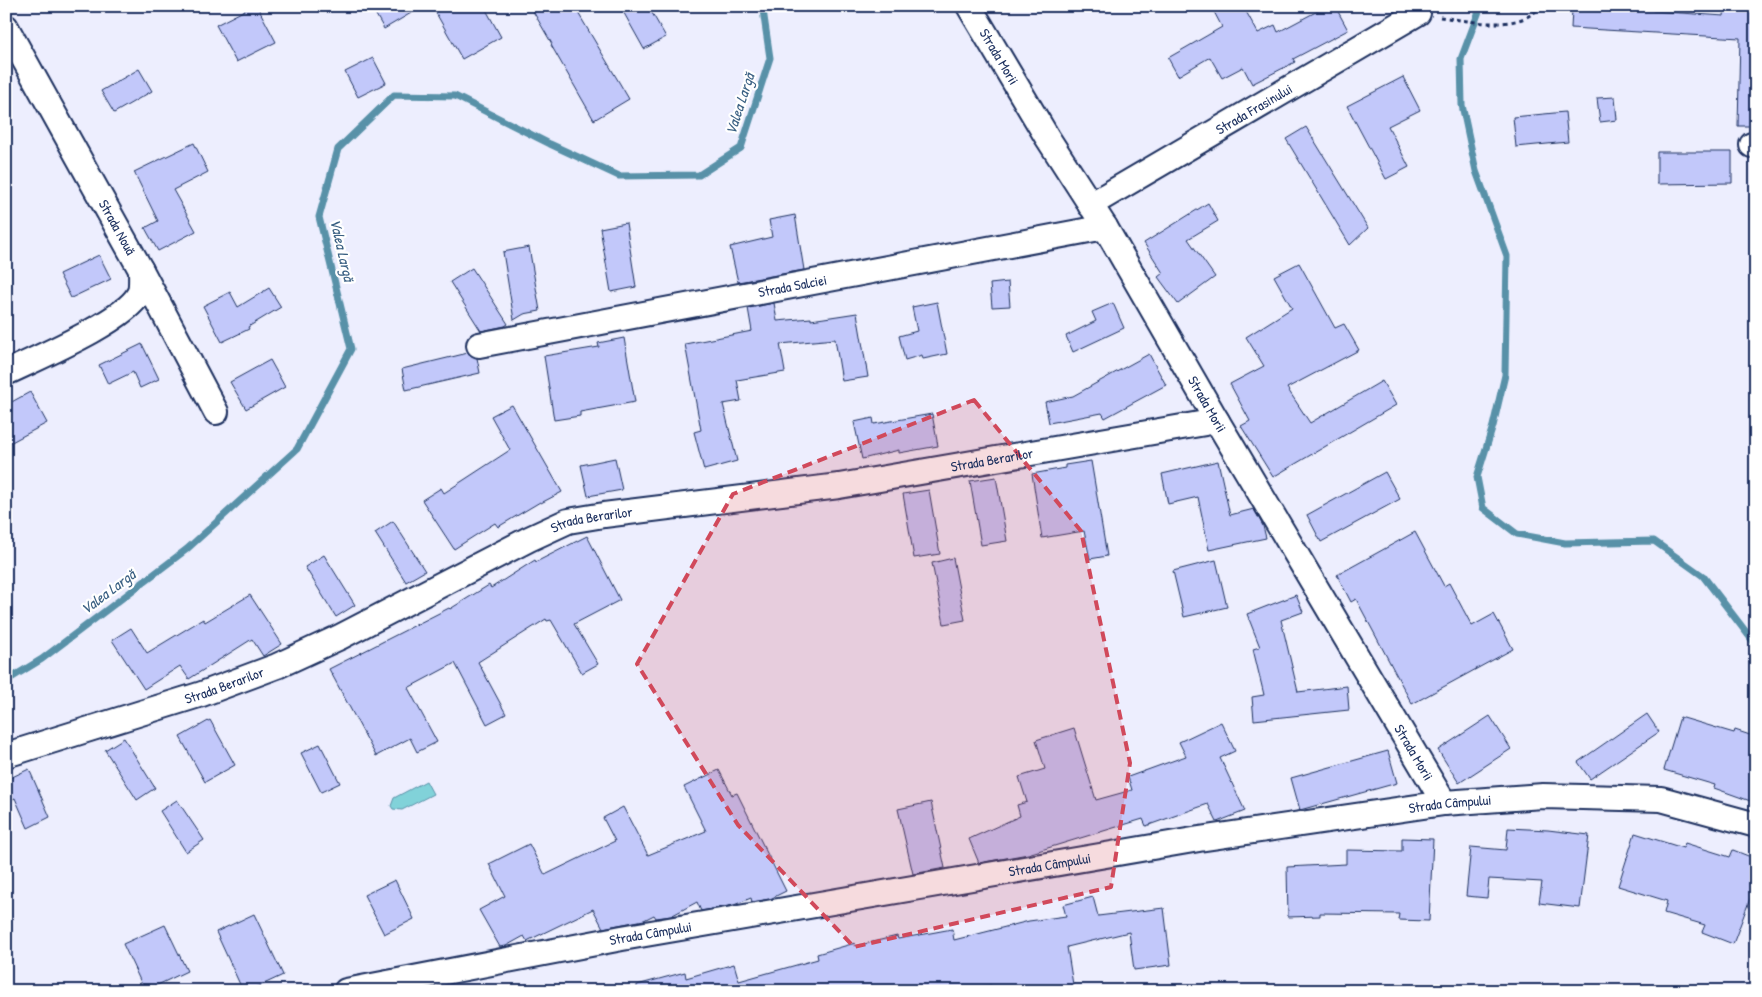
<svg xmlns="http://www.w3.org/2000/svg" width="1762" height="997" font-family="'Patrick Hand',sans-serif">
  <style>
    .water { fill: #81d2d9; stroke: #5891a8 }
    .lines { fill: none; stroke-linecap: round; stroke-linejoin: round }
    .stream { stroke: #5891a8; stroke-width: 7 }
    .building { fill: #c2c8fa; stroke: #1b2f5e }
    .minor-casing { stroke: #1b2f5e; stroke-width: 28 }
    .path { stroke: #1b2f5e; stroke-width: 3; stroke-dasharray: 4 4; stroke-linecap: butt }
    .minor { stroke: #fff; stroke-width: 24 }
    .marked { fill: #d1495b; fill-opacity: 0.2; stroke: #d1495b; stroke-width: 4; stroke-dasharray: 10 6; stroke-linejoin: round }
    .labels { text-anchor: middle; stroke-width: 4.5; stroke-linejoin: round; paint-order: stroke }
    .street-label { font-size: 14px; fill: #1b2f5e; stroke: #fff }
    .water-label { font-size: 15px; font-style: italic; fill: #3a6083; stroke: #fff }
  </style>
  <rect width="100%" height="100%" fill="#edeefe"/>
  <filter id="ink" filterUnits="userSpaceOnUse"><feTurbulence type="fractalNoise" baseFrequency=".02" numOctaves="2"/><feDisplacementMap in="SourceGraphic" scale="10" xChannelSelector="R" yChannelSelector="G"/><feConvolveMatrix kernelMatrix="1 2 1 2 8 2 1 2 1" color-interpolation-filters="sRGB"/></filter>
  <g filter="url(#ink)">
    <!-- water -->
    <path class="water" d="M 426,781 L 433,794 L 402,810 L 393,809 L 391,806 L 394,798 Z"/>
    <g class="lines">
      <!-- stream -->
      <path class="stream" d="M 1481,6 L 1461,59 L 1462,105 L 1476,171 L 1507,256 L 1505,375 L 1493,426 L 1477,477 L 1483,508 L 1517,534 L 1565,543 L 1654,541 L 1703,576 L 1756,645
        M 6,681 L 42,659 L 187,549 L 297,449 L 351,349 L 319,217 L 338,149 L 394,95 L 455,96 L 550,144 L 619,176 L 699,175 L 741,148 L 770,58 L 763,10 L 761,6"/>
    </g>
    <!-- building -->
    <path class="building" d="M 253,6 L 257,6 L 276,42 L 236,62 L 216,25 Z
      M 371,6 L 423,6 L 384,29 Z
      M 432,6 L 484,6 L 501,37 L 462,59 Z
      M 530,6 L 574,6 L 629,99 L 594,120 L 551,45 L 552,44 Z
      M 620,6 L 648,6 L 666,37 L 644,49 Z
      M 1211,6 L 1243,6 L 1258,33 L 1275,25 L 1278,32 L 1327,6 L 1335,6 L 1348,30 L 1293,59 L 1295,62 L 1252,84 L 1243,67 L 1222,78 L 1210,57 L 1178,76 L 1168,58 L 1222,27 Z
      M 1620,6 L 1653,6 L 1653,11 L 1724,16 L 1725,6 L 1755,6 L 1754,29 L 1756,29 L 1756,126 L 1738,126 L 1740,38 L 1571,28 L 1572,10 L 1619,12 Z
      M 373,58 L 386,83 L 358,97 L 345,72 Z
      M 139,69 L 152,91 L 114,113 L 101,91 Z
      M 1403,77 L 1420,110 L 1388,126 L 1409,167 L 1386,179 L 1347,106 Z
      M 1615,97 L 1617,120 L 1600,122 L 1597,98 Z
      M 1565,112 L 1568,142 L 1516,147 L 1513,117 Z
      M 1306,127 L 1368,228 L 1350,245 L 1286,139 Z
      M 194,143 L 208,172 L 173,190 L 196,231 L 158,251 L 145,228 L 158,221 L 134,172 Z
      M 1657,152 L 1732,152 L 1732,183 L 1657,184 Z
      M 1208,203 L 1218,221 L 1188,239 L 1215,277 L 1178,304 L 1158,277 L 1163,273 L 1144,243 Z
      M 795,215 L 804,270 L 738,282 L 730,247 L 772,237 L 769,220 Z
      M 626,223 L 636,287 L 611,292 L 600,228 Z
      M 529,247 L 540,311 L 524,314 L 514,320 L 503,252 Z
      M 99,255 L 111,279 L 71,298 L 59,274 Z
      M 1299,263 L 1335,328 L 1344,324 L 1359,350 L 1287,388 L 1310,423 L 1382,381 L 1396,405 L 1273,477 L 1241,426 L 1250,421 L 1230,384 L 1264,366 L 1246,337 L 1292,308 L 1274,276 Z
      M 472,268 L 508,324 L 505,326 L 481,331 L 450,282 Z
      M 1008,282 L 1010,306 L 992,307 L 990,284 Z
      M 269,288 L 281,307 L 248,327 L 249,329 L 222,342 L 203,306 L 230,292 L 238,307 Z
      M 937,302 L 947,354 L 923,359 L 922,355 L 905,360 L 899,336 L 917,331 L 912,307 Z
      M 774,303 L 777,321 L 811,318 L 811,320 L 857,313 L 868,377 L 842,381 L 835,339 L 780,344 L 785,372 L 737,380 L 741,401 L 723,404 L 737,461 L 704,470 L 694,432 L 701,430 L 685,344 L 752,331 L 748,308 Z
      M 1113,303 L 1124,328 L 1073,352 L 1066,336 L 1096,321 L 1092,312 Z
      M 624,338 L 635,402 L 580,412 L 580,416 L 554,420 L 544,356 L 599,347 L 598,343 Z
      M 142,344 L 159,379 L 140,388 L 133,372 L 108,384 L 99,365 Z
      M 468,353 L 477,358 L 480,373 L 406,390 L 402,369 Z
      M 1149,354 L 1166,385 L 1105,418 L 1102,413 L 1049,423 L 1045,402 L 1073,396 Z
      M 270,360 L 285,387 L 246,409 L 230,382 Z
      M 30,392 L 47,423 L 6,445 L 6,405 Z
      M 512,405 L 562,492 L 541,503 L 540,502 L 498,527 L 495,523 L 454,549 L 422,500 L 441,488 L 444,493 L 510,450 L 491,416 Z
      M 932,414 L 938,446 L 899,453 L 899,450 L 862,459 L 854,422 L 873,418 L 874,424 Z
      M 615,458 L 622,490 L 588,496 L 581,465 Z
      M 1091,461 L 1107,556 L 1090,559 L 1084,531 L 1042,538 L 1032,474 L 1065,468 L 1065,465 Z
      M 1218,461 L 1230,515 L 1254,509 L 1263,526 L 1266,538 L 1209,550 L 1198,497 L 1168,504 L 1162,474 Z
      M 1385,472 L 1400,499 L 1321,542 L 1307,515 Z
      M 996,477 L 1007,541 L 981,545 L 970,481 Z
      M 929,490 L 940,554 L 914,558 L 903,494 Z
      M 393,521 L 425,571 L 406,582 L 375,533 Z
      M 1415,532 L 1444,586 L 1449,583 L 1472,626 L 1494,614 L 1513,649 L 1412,704 L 1356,599 L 1351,602 L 1337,575 Z
      M 587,536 L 620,600 L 574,624 L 598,664 L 582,673 L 551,620 L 547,621 L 546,619 L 478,662 L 506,714 L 487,724 L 455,663 L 408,688 L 437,742 L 417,752 L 410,738 L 376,756 L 329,669 L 449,608 L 450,609 L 489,585 L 491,588 L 535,560 L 536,562 Z
      M 324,555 L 355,605 L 336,617 L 305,567 Z
      M 953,558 L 965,620 L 944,624 L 932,563 Z
      M 1216,560 L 1227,607 L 1184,617 L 1173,571 Z
      M 250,595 L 282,644 L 263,656 L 252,639 L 189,679 L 180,666 L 144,689 L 112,640 L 131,628 L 147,653 L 203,619 L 205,622 Z
      M 1296,595 L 1303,612 L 1281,620 L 1298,692 L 1347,686 L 1349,710 L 1254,720 L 1252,697 L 1264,695 L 1253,649 L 1260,647 L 1247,614 Z
      M 1647,714 L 1659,732 L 1590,779 L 1578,762 Z
      M 1490,716 L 1511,749 L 1459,783 L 1438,750 Z
      M 1680,717 L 1734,733 L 1735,730 L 1756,737 L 1756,803 L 1714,788 L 1715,785 L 1664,770 Z
      M 210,720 L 235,765 L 205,782 L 180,737 Z
      M 1221,722 L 1235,751 L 1220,758 L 1245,811 L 1217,822 L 1208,804 L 1146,826 L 1143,819 L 1028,854 L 979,863 L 969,839 L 1020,816 L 1017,805 L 1027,802 L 1019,777 L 1045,769 L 1036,740 L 1074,728 L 1096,800 L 1132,790 L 1128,777 L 1186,756 L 1179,742 Z
      M 124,738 L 155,788 L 137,800 L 105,750 Z
      M 320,744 L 340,783 L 321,792 L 301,753 Z
      M 1388,751 L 1397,783 L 1300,810 L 1291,778 Z
      M 29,769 L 50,817 L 28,828 L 15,798 L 6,802 L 6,780 Z
      M 719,770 L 732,795 L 737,793 L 786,891 L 770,899 L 752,902 L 751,898 L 734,905 L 701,911 L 697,902 L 671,916 L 656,918 L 654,915 L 644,920 L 603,928 L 593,909 L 527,941 L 524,936 L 506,946 L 500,947 L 479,910 L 505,896 L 489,864 L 529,844 L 545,875 L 615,841 L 603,818 L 623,807 L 648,855 L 706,831 L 684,787 Z
      M 177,800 L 204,840 L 186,852 L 160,811 Z
      M 931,802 L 945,868 L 913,874 L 898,809 Z
      M 1508,828 L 1548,830 L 1589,835 L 1580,908 L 1539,903 L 1542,882 L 1489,879 L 1487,898 L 1466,896 L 1471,847 L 1506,850 Z
      M 1635,833 L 1683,848 L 1685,843 L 1730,857 L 1733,850 L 1756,859 L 1756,883 L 1733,944 L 1702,932 L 1705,925 L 1664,913 L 1667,901 L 1618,886 Z
      M 1402,838 L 1433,839 L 1429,921 L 1398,920 L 1399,914 L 1320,913 L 1320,916 L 1288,917 L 1287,867 L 1346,864 L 1346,850 L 1402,851 Z
      M 395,880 L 414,919 L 384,934 L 364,895 Z
      M 1093,897 L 1098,916 L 1164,908 L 1171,965 L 1134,970 L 1129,932 L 1067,947 L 1074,991 L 992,991 L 991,985 L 958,991 L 637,991 L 637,985 L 685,972 L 686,978 L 734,964 L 739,981 L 818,959 L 817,954 L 855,943 L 856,946 L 897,936 L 898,939 L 952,929 L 954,940 L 1029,921 L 1066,916 L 1063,905 Z
      M 254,914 L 283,975 L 249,991 L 243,991 L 216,932 Z
      M 165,925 L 187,971 L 145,991 L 123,944 Z"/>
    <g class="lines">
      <!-- minor casing -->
      <g class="minor-casing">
        <g id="minor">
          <path id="s1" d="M 969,6 L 1047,137 L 1105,227 L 1217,421 L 1444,803"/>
          <path id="s2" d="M 6,27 L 141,270 C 141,277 142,288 139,294 C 125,321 37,358 6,373"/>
          <path d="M 1752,145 L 1756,145"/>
          <path id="s3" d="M 1090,205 L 1418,13"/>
          <path d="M 141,270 L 216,412"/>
          <path id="s4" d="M 479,345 L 1105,227"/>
          <path id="s5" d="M 6,755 L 202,694 L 277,666 L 340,637 L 529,539 L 568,521 L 604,515 L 839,486 L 1217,421"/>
          <path id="s6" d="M 346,991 L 622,938 L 1199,839 L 1444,803 L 1543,796 L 1661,799 L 1756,825"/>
        </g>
      </g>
      <!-- path -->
      <path class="path" d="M 1440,17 C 1471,21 1518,33 1541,6"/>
      <!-- minor -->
      <use href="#minor" class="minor"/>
    </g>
  </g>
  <!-- marked area -->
  <path class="marked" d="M 974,400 L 1081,531 L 1130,763 L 1111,887 L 854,947 L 738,825 L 637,664 L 733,494 Z"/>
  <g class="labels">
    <!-- street labels -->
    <g class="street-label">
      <text dy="5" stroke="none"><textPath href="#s1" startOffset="59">Strada Morii</textPath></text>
      <text dy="5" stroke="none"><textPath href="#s3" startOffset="190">Strada Frasinului</textPath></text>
      <text dy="5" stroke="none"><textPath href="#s2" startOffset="229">Strada Nouă</textPath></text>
      <text dy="5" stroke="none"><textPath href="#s4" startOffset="319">Strada Salciei</textPath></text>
      <text dy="5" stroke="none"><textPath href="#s1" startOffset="464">Strada Morii</textPath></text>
      <text dy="5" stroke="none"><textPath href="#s5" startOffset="1039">Strada Berarilor</textPath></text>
      <text dy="5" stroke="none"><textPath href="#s5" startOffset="634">Strada Berarilor</textPath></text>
      <text dy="5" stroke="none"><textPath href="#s5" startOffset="229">Strada Berarilor</textPath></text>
      <text dy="5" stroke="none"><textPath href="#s1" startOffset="869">Strada Morii</textPath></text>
      <text dy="5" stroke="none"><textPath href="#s6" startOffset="1120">Strada Câmpului</textPath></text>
      <text dy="5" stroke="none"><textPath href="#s6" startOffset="715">Strada Câmpului</textPath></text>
      <text dy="5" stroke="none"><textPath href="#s6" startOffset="310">Strada Câmpului</textPath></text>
    </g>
    <!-- water labels -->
    <g class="water-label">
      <text transform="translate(740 104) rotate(-72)" y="5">Valea Largă</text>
      <text transform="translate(342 250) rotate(77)" y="5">Valea Largă</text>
      <text transform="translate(108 592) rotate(-37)" y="5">Valea Largă</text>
    </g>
  </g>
  <!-- margin -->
  <rect width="1762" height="997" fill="none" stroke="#fff" stroke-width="25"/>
  <rect x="12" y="12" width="1737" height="972" fill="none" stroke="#1b2f5e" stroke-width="2" filter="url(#ink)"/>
</svg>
